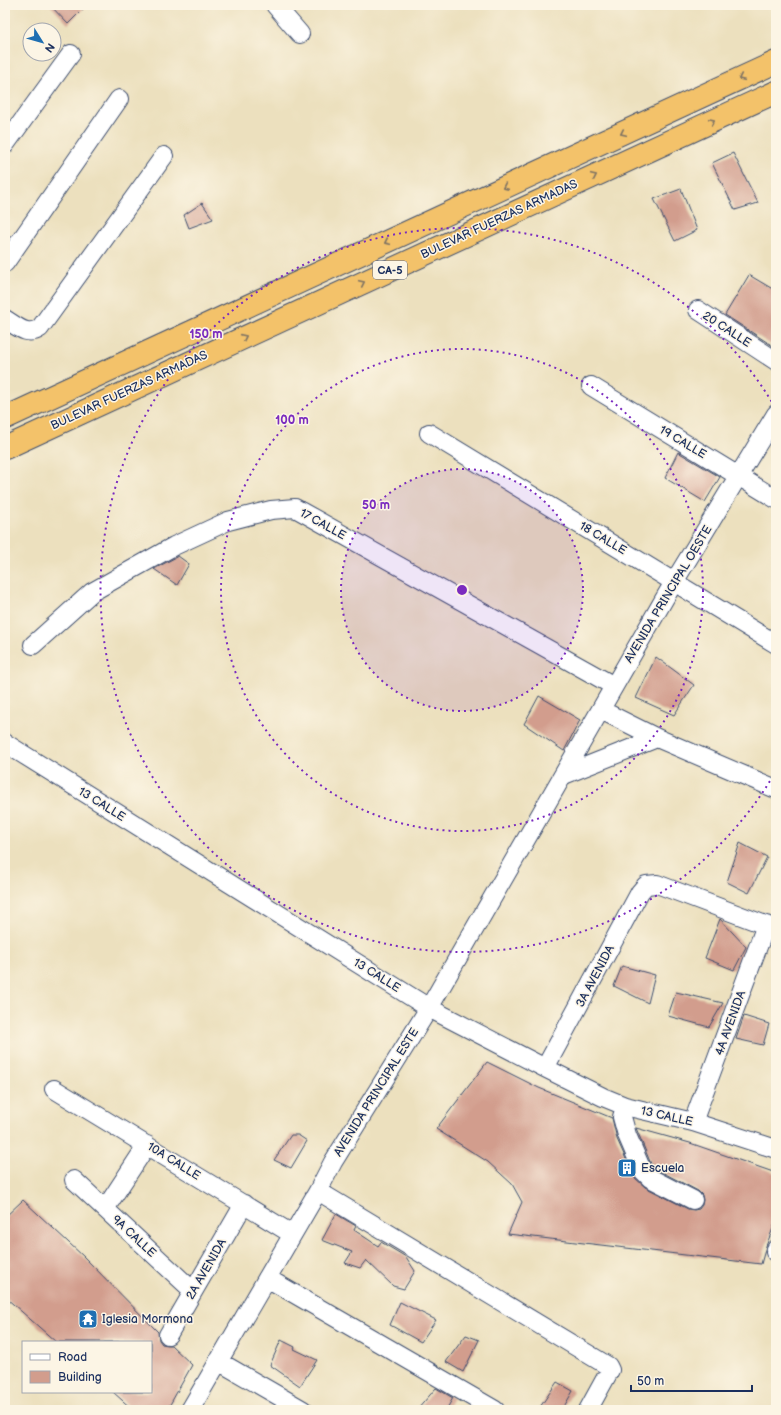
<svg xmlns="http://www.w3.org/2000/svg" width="781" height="1415" font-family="'Balsamiq Sans',sans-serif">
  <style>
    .building { fill: #d29d8d }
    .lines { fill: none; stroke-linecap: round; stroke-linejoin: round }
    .minor-casing { stroke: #3a4a6c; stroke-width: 20 }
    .highway-casing { stroke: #3a4a6c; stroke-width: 24 }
    .minor { stroke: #fff; stroke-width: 18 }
    .highway { stroke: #f3c26a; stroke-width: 22 }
    .oneway { stroke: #7c7163 }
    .ring { fill: none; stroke: #7b2cbf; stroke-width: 2; stroke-dasharray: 2 4 }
    .labels { text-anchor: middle; stroke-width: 3; stroke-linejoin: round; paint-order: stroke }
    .shield { fill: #fcf5e5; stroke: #5e6a86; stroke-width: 1 }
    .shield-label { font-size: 11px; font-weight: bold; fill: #1b2f5e }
    .street-label { font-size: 12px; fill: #1b2f5e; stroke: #fcf5e5 }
    .poi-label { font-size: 12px; fill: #1b2f5e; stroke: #fcf5e5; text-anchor: start }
    .centre { fill: #7b2cbf; stroke: #fcf5e5; stroke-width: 2 }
    .ring-label { font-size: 12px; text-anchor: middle; font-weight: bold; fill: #7b2cbf; stroke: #fcf5e5; stroke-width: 3; stroke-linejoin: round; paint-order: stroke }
  </style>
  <rect width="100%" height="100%" fill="#fcf5e5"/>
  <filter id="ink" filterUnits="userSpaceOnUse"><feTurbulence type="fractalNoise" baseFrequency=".025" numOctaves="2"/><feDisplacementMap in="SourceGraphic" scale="8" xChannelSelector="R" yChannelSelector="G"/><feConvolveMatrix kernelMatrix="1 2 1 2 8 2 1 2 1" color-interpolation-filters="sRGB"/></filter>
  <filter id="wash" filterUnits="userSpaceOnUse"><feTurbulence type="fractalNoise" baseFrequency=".012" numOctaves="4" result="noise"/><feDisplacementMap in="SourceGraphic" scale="16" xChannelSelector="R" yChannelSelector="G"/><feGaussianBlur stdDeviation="0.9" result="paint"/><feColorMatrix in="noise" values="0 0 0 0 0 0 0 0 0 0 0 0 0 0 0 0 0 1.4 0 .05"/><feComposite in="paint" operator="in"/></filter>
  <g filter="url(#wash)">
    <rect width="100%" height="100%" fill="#ece0be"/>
    <g id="blocks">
      <!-- building -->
      <path class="building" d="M 50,5 L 87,5 L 68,24 Z
        M 733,153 L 758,203 L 735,210 L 712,163 Z
        M 681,189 L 697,230 L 675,241 L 654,199 Z
        M 202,203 L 213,219 L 189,228 L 184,215 Z
        M 749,275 L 776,291 L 776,348 L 725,315 Z
        M 678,452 L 720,477 L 705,502 L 665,478 Z
        M 178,556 L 189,564 L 177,585 L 154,569 Z
        M 656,657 L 694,685 L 674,715 L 636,698 Z
        M 539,696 L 580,720 L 564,751 L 524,724 Z
        M 740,843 L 767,857 L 749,893 L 727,882 Z
        M 720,919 L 746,947 L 734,970 L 705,958 Z
        M 622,966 L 655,975 L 648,1003 L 614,986 Z
        M 676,992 L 723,1003 L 709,1027 L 668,1016 Z
        M 744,1016 L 769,1024 L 763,1045 L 736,1039 Z
        M 487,1062 L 539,1088 L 612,1118 L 617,1139 L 634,1177 L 645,1187 L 688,1209 L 694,1210 L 699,1209 L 702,1205 L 703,1200 L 702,1195 L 698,1191 L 656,1169 L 651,1164 L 636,1128 L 690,1143 L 776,1173 L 776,1221 L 766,1246 L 761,1264 L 508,1234 L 522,1202 L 512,1184 L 488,1162 L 436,1129 Z
        M 291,1135 L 298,1135 L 307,1141 L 291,1168 L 274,1160 Z
        M 23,1200 L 84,1257 L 158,1332 L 159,1340 L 162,1344 L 168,1345 L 171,1345 L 192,1365 L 167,1410 L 133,1410 L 113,1392 L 151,1392 L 151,1342 L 56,1342 L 5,1297 L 5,1217 Z
        M 336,1214 L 356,1226 L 354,1230 L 378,1246 L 381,1242 L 406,1257 L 415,1271 L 404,1289 L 393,1286 L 366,1260 L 360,1268 L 345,1263 L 352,1252 L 322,1240 Z
        M 400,1302 L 436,1320 L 421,1342 L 390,1325 Z
        M 466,1335 L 479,1340 L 463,1372 L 446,1362 Z
        M 281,1340 L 295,1347 L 294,1349 L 317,1360 L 300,1386 L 270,1365 Z
        M 557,1382 L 573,1391 L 562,1410 L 538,1410 Z
        M 436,1388 L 453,1398 L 446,1410 L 417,1410 Z"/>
    </g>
  </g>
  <g filter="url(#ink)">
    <use href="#blocks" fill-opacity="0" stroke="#3a4a6c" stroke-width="1"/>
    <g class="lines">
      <!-- minor casing -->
      <g class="minor-casing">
        <path id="minor" d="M 275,5 L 300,34
          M 5,145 L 71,54
          M 5,263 L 119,99
          M 698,310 L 776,361
          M 5,319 C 17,326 27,337 40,328 L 164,156
          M 591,386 L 776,499
          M 429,433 L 776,644
          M 33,645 L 92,592 L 174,546 L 228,521 L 271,510 L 295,508 L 614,686
          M 601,710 L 657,738
          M 5,743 L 429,1008 L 545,1068 L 603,1097 L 625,1106 L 693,1122 L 776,1149
          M 564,775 L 657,738 L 776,789
          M 545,1068 L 640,892 L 646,885 L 657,884 L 776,929
          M 54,1089 L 292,1234
          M 625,1106 L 622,1117 L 627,1135 L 642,1170 L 650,1178 L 693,1200
          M 693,1122 L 766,925
          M 74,1180 L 193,1291
          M 318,1191 L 608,1366 L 610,1370 L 588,1410
          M 105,1209 L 147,1145
          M 775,1252 L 776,1249
          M 267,1278 L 495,1410
          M 168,1335 L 244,1204
          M 218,1361 L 303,1410
          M 190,1410 L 318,1191 L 333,1162 L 429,1008 L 674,582 L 776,414"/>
      </g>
      <!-- highway casing -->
      <g class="highway-casing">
        <path id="highway" d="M 5,418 L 776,62
          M 5,448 L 776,92"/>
      </g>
      <!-- minor -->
      <use href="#minor" class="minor"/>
      <!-- highway -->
      <use href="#highway" class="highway"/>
    </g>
    <!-- one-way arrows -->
    <defs><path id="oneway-chevron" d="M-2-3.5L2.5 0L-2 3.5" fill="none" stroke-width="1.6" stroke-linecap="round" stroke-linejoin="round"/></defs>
    <g class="oneway">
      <use href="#oneway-chevron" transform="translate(741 78) rotate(155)"/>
      <use href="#oneway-chevron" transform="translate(712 121) rotate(-25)"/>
      <use href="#oneway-chevron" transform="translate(623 133) rotate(155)"/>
      <use href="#oneway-chevron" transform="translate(594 176) rotate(-25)"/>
      <use href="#oneway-chevron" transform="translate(505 187) rotate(155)"/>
      <use href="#oneway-chevron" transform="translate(387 242) rotate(155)"/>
      <use href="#oneway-chevron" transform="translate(362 283) rotate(-25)"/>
      <use href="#oneway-chevron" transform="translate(244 337) rotate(-25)"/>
    </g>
  </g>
  <!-- distance rings -->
  <circle cx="462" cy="590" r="121" fill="#7b2cbf" fill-opacity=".12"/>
  <g class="ring">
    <circle cx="462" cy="590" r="121"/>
    <circle cx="462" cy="590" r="241"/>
    <path d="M776 771A362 362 0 1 1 776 409"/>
  </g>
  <!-- icons -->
  <defs>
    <g id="building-square" transform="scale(1)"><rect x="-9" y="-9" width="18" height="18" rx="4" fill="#1f6fb2" stroke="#fcf5e5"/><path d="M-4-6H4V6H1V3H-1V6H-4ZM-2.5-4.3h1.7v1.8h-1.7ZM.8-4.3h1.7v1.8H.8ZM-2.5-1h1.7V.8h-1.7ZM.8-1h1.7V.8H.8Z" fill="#fff"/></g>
    <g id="temple-square" transform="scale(1)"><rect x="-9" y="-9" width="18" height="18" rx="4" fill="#1f6fb2" stroke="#fcf5e5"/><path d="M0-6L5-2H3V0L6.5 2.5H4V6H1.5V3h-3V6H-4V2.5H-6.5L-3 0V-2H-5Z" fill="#fff"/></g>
  </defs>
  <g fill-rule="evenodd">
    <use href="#building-square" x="627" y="1168"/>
    <use href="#temple-square" x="88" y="1319"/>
  </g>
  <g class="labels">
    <!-- shield labels -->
    <rect class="shield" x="373" y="261" width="34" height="18" rx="3"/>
    <g class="shield-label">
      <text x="390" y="274">CA-5</text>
    </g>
    <!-- street labels -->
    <g class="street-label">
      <text transform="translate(499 219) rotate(-25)" y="4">BULEVAR FUERZAS ARMADAS</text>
      <text transform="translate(727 329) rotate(33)" y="4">20 CALLE</text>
      <text transform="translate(129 390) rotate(-25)" y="4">BULEVAR FUERZAS ARMADAS</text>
      <text transform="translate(683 442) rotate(31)" y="4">19 CALLE</text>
      <text transform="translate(323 524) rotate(29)" y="4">17 CALLE</text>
      <text transform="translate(603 538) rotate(31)" y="4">18 CALLE</text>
      <text transform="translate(668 594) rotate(-59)" y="4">AVENIDA PRINCIPAL OESTE</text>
      <text transform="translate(102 804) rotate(32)" y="4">13 CALLE</text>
      <text transform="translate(377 975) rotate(32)" y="4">13 CALLE</text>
      <text transform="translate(595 976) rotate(-62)" y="4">3A AVENIDA</text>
      <text transform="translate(730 1023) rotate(-70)" y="4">4A AVENIDA</text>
      <text transform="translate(376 1092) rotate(-58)" y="4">AVENIDA PRINCIPAL ESTE</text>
      <text transform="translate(667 1116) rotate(13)" y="4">13 CALLE</text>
      <text transform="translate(174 1161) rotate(32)" y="4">10A CALLE</text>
      <text transform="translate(134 1236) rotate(43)" y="4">9A CALLE</text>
      <text transform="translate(206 1269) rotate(-60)" y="4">2A AVENIDA</text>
    </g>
    <!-- poi labels -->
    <g class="poi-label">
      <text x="641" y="1172">Escuela</text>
      <text x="102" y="1323">Iglesia Mormona</text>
    </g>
  </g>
  <circle cx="462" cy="590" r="6" class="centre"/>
  <g class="ring-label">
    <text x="206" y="338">150 m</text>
    <text x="292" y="424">100 m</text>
    <text x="376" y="509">50 m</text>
  </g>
  <!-- margin -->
  <rect width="781" height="1415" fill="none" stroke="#fcf5e5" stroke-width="20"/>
  <!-- legend -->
  <rect x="22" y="1341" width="130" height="52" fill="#fcf5e5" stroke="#a2a6af"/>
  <rect x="30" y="1354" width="20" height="6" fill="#ffffff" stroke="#a2a6af"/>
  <text x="58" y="1361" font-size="12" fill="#1b2f5e">Road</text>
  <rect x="30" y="1371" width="20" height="12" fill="#d29d8d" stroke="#a2a6af"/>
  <text x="58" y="1381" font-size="12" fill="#1b2f5e">Building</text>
  <!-- north arrow -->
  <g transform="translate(42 42) rotate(127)"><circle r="19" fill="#fcf5e5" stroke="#a2a6af"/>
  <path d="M0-3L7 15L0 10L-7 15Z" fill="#1f6fb2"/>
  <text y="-6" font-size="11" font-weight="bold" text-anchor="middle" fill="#1b2f5e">N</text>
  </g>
  <!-- scale -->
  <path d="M631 1385v6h121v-6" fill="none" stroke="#1b2f5e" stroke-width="2"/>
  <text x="637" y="1385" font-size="12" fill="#1b2f5e" stroke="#fcf5e5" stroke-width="3" paint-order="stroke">50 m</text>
</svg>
